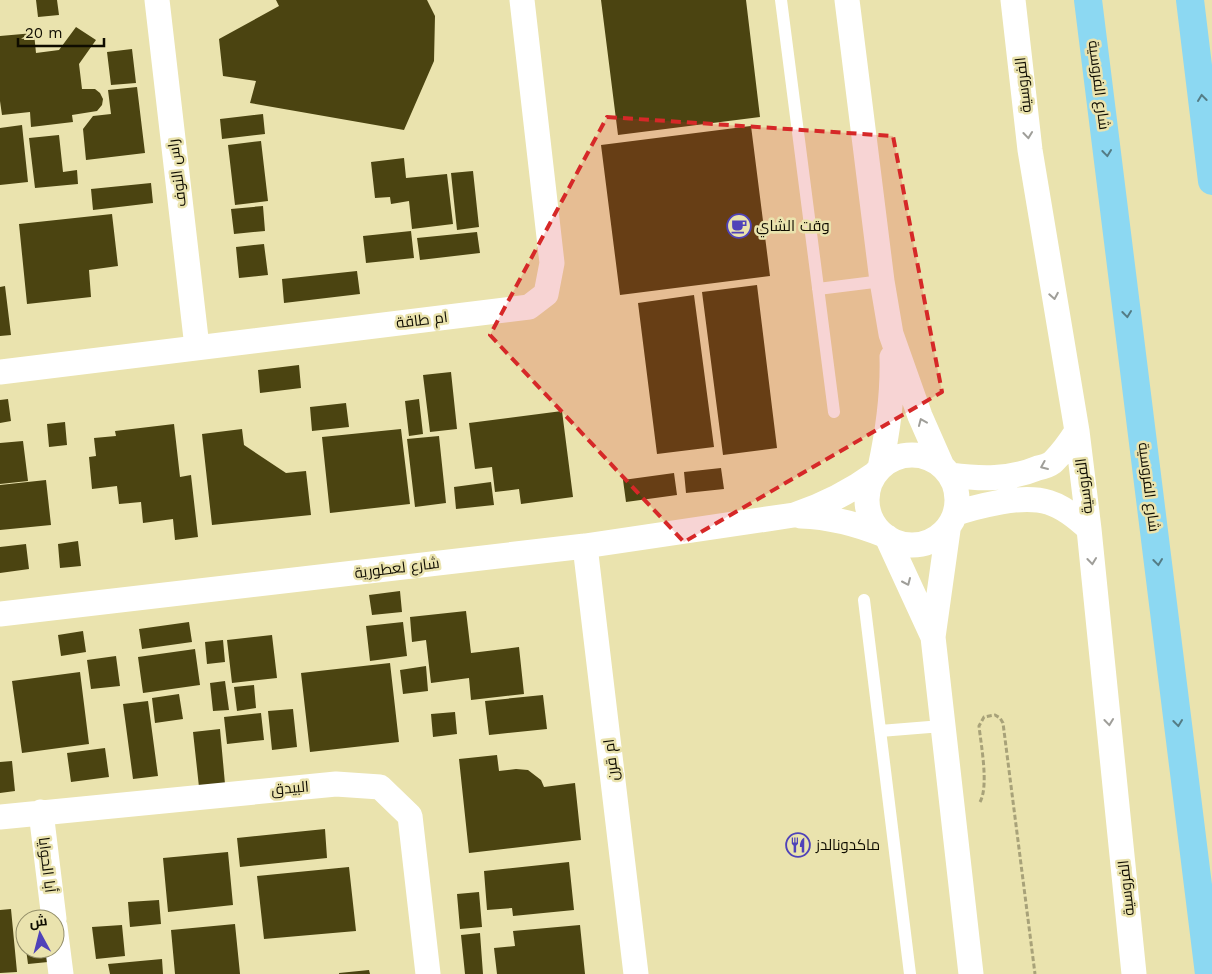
<svg xmlns="http://www.w3.org/2000/svg" width="1212" height="974" font-family="'Work Sans',Cairo,sans-serif">
  <style>
    .building { fill: #4b4411 }
    .lines { fill: none; stroke-linecap: round; stroke-linejoin: round }
    .path { stroke: #a8a279; stroke-width: 3; stroke-dasharray: 5 2.5; stroke-linecap: butt }
    .lane { stroke: #fff; stroke-width: 12 }
    .street { stroke: #fff; stroke-width: 25 }
    .highway { stroke: #8cd8f2; stroke-width: 28 }
    .oneway { stroke: #547c85 }
    .oneway2 { stroke: #9f9e99 }
    .marked { fill: #d62828; fill-opacity: 0.2; stroke: #d62828; stroke-width: 4; stroke-dasharray: 10 6; stroke-linejoin: round }
    .labels { text-anchor: middle; stroke-width: 5; stroke-linejoin: round; paint-order: stroke }
    .street-label { font-size: 15px; fill: #0f0c00; stroke: #eae3ae }
    .poi-label { font-size: 15px; fill: #0f0c00; stroke: #eae3ae; text-anchor: start }
  </style>
  <rect width="100%" height="100%" fill="#eae3ae"/>
  <!-- building -->
  <path class="building" d="M 36,0 L 57,0 L 59,15 L 38,17 Z
    M 276,0 L 427,0 L 435,16 L 434,61 L 404,130 L 250,103 L 256,81 L 223,76 L 219,39 L 279,6 Z
    M 601,0 L 746,0 L 760,117 L 618,135 Z
    M 76,27 L 96,40 L 79,64 L 82,89 L 95,89 L 100,93 L 103,99 L 102,105 L 97,111 L 72,115 L 73,122 L 31,127 L 30,112 L 2,115 L 0,101 L 0,36 L 34,33 L 36,53 L 59,50 Z
    M 132,49 L 136,83 L 111,85 L 107,52 Z
    M 137,87 L 145,153 L 86,160 L 83,129 L 93,116 L 111,114 L 108,90 Z
    M 263,114 L 265,134 L 222,139 L 220,119 Z
    M 22,125 L 28,182 L 0,185 L 0,128 Z
    M 751,126 L 770,276 L 620,295 L 601,145 Z
    M 59,135 L 63,172 L 77,170 L 78,184 L 35,188 L 29,138 Z
    M 261,141 L 268,201 L 235,205 L 228,145 Z
    M 404,158 L 406,178 L 447,174 L 453,224 L 412,229 L 409,201 L 391,204 L 390,197 L 375,198 L 371,162 Z
    M 473,171 L 479,227 L 457,230 L 451,173 Z
    M 151,183 L 153,203 L 93,210 L 91,189 Z
    M 263,206 L 265,231 L 234,234 L 231,209 Z
    M 112,214 L 118,266 L 89,270 L 91,297 L 27,304 L 19,224 Z
    M 411,231 L 414,258 L 366,263 L 363,236 Z
    M 477,232 L 480,253 L 420,260 L 417,238 Z
    M 264,244 L 268,275 L 239,278 L 236,247 Z
    M 357,271 L 360,294 L 284,303 L 282,279 Z
    M 757,285 L 777,448 L 723,455 L 702,292 Z
    M 5,286 L 11,335 L 0,336 L 0,287 Z
    M 694,295 L 714,447 L 657,454 L 638,303 Z
    M 299,365 L 301,388 L 260,393 L 258,370 Z
    M 451,372 L 457,429 L 430,432 L 423,375 Z
    M 8,399 L 11,421 L 0,423 L 0,400 Z
    M 419,399 L 423,434 L 409,436 L 405,401 Z
    M 346,403 L 349,427 L 312,431 L 310,407 Z
    M 562,411 L 573,497 L 521,504 L 519,489 L 495,492 L 492,467 L 475,469 L 469,423 Z
    M 65,422 L 67,445 L 49,447 L 47,424 Z
    M 174,424 L 180,477 L 191,475 L 198,537 L 175,540 L 173,519 L 143,523 L 141,502 L 119,504 L 117,486 L 92,489 L 89,457 L 96,456 L 94,438 L 116,436 L 115,431 Z
    M 242,429 L 244,445 L 286,473 L 306,471 L 311,515 L 212,525 L 202,434 Z
    M 401,429 L 410,504 L 330,513 L 322,437 Z
    M 439,436 L 446,503 L 415,507 L 407,439 Z
    M 23,441 L 28,481 L 0,484 L 0,443 Z
    M 721,468 L 724,489 L 686,493 L 684,472 Z
    M 674,473 L 677,495 L 626,502 L 623,480 Z
    M 46,480 L 51,525 L 0,530 L 0,485 Z
    M 491,482 L 494,505 L 456,509 L 454,487 Z
    M 78,541 L 81,566 L 60,568 L 58,544 Z
    M 26,544 L 29,569 L 0,573 L 0,547 Z
    M 400,591 L 402,612 L 372,615 L 369,595 Z
    M 466,611 L 471,653 L 519,647 L 524,694 L 471,700 L 469,678 L 431,683 L 426,640 L 412,642 L 410,617 Z
    M 189,622 L 192,642 L 142,649 L 139,629 Z
    M 403,622 L 407,656 L 370,661 L 366,626 Z
    M 83,631 L 86,652 L 61,656 L 58,635 Z
    M 272,635 L 277,678 L 232,683 L 227,640 Z
    M 223,640 L 225,662 L 207,664 L 205,642 Z
    M 195,649 L 200,685 L 143,693 L 138,657 Z
    M 116,656 L 120,686 L 91,689 L 87,660 Z
    M 390,663 L 399,742 L 310,752 L 301,673 Z
    M 426,666 L 428,691 L 403,694 L 400,670 Z
    M 80,672 L 89,744 L 22,753 L 12,681 Z
    M 225,681 L 229,710 L 213,711 L 210,683 Z
    M 254,685 L 256,708 L 237,711 L 234,687 Z
    M 179,694 L 183,719 L 155,723 L 152,698 Z
    M 543,695 L 547,729 L 489,735 L 485,701 Z
    M 148,701 L 158,776 L 133,779 L 123,704 Z
    M 293,709 L 297,747 L 272,750 L 268,711 Z
    M 455,712 L 457,734 L 433,737 L 431,714 Z
    M 261,713 L 264,740 L 227,744 L 224,717 Z
    M 220,729 L 225,784 L 199,787 L 193,732 Z
    M 105,748 L 109,777 L 71,782 L 67,753 Z
    M 497,755 L 499,771 L 516,769 L 528,770 L 541,780 L 544,787 L 575,783 L 581,840 L 469,853 L 459,759 Z
    M 12,761 L 15,791 L 0,793 L 0,762 Z
    M 325,829 L 327,858 L 240,867 L 237,838 Z
    M 228,852 L 233,905 L 168,912 L 163,858 Z
    M 569,862 L 574,910 L 513,916 L 512,908 L 487,910 L 484,871 Z
    M 349,867 L 356,931 L 264,939 L 257,876 Z
    M 479,892 L 482,927 L 460,929 L 457,894 Z
    M 159,900 L 161,924 L 130,927 L 128,902 Z
    M 11,909 L 17,972 L 0,973 L 0,910 Z
    M 235,924 L 240,974 L 175,974 L 171,930 Z
    M 122,925 L 125,956 L 96,959 L 92,927 Z
    M 580,925 L 585,974 L 497,974 L 494,948 L 515,946 L 513,931 Z
    M 480,933 L 483,974 L 465,974 L 461,935 Z
    M 26,949 L 47,949 L 48,962 L 28,964 Z
    M 162,959 L 163,974 L 110,974 L 108,964 Z
    M 369,970 L 370,974 L 339,974 L 339,973 Z"/>
  <g class="lines">
    <!-- path -->
    <path class="path" d="M 980,802 C 989,786 981,745 979,726 L 984,717 L 995,715 L 1000,718 L 1003,723 L 1035,974"/>
    <!-- lane -->
    <path class="lane" d="M 781,0 L 834,412
      M 818,289 L 882,281
      M 864,600 L 910,974
      M 880,731 L 942,726"/>
    <!-- street -->
    <path class="street" d="M 157,0 L 197,347
      M 847,0 L 882,281 L 891,334 L 920,416 L 942,466
      M 1013,0 L 1030,150 L 1077,431 L 1089,529 L 1134,974
      M 0,372 L 529,307 L 546,294 L 552,263 L 522,0
      M867 500a45 45 0 1 1 90 0a45 45 0 1 1-90 0Z
      M 880,468 C 888,431 893,394 892,357
      M 950,475 C 981,479 1009,480 1038,468 C 1043,467 1049,465 1053,462 C 1062,453 1070,442 1077,431
      M 955,514 C 970,508 985,505 1001,502 C 1041,495 1059,501 1089,529
      M 801,516 C 831,517 857,524 884,535
      M 948,530 L 933,637 L 971,974
      M 887,537 L 933,637
      M 585,546 L 636,974
      M 0,614 L 585,546 L 794,515 C 824,505 850,492 876,473
      M 41,812 L 54,919
      M 0,817 L 336,784 L 380,787 L 410,816 L 428,974
      M 55,927 L 61,974"/>
    <!-- highway -->
    <path class="highway" d="M 1088,0 L 1209,974
      M 1190,0 L 1212,181"/>
  </g>
  <!-- one-way arrows -->
  <defs><path id="oneway-chevron" d="M-2-3.5L2.5 0L-2 3.5" fill="none" stroke-width="1.6" stroke-linecap="round" stroke-linejoin="round" transform="scale(1.25)"/></defs>
  <g class="oneway">
    <use href="#oneway-chevron" transform="translate(1202 98) rotate(-97)"/>
    <use href="#oneway-chevron" transform="translate(1107 153) rotate(83)"/>
    <use href="#oneway-chevron" transform="translate(1127 314) rotate(83)"/>
    <use href="#oneway-chevron" transform="translate(1158 562) rotate(83)"/>
    <use href="#oneway-chevron" transform="translate(1178 723) rotate(83)"/>
  </g>
  <g class="oneway2">
    <use href="#oneway-chevron" transform="translate(1028 135) rotate(84)"/>
    <use href="#oneway-chevron" transform="translate(1054 296) rotate(80)"/>
    <use href="#oneway-chevron" transform="translate(922 422) rotate(-113)"/>
    <use href="#oneway-chevron" transform="translate(1044 466) rotate(157)"/>
    <use href="#oneway-chevron" transform="translate(1092 561) rotate(84)"/>
    <use href="#oneway-chevron" transform="translate(907 582) rotate(66)"/>
    <use href="#oneway-chevron" transform="translate(1109 722) rotate(84)"/>
  </g>
  <!-- marked area -->
  <path class="marked" d="M 607,117 L 893,136 L 942,392 L 684,542 L 490,335 Z"/>
  <!-- icons -->
  <defs>
    <g id="cafe-ring" transform="scale(1.25)"><circle r="9.5" fill="#eae3ae" stroke="#4f42b9" stroke-width="1.5"/><path d="M-5.5-4.5H6V0H3Q3 3.5 0 3.5H-2.5Q-5.5 3.5-5.5 0ZM3-3.2v2h1.7v-2ZM-6 4.5H4V6H-6Z" fill="#4f42b9"/></g>
    <g id="restaurant-ring" transform="scale(1.25)"><circle r="9.5" fill="#eae3ae" stroke="#4f42b9" stroke-width="1.5"/><path d="M-5-6h1v4h1v-4h1v4h1v-4h1v5L-1.5 .5V6h-2V.5L-5-1ZM5-6V6H3V1.5H1.5Q1.5-4 5-6Z" fill="#4f42b9"/></g>
  </defs>
  <g fill-rule="evenodd">
    <use href="#cafe-ring" x="739" y="226"/>
    <use href="#restaurant-ring" x="798" y="845"/>
  </g>
  <g class="labels">
    <!-- street labels -->
    <g class="street-label">
      <text transform="translate(1023 85) rotate(-96)" y="5">الفروسية</text>
      <text transform="translate(1099 85) rotate(83)" y="5">شارع الفروسية</text>
      <text transform="translate(177 173) rotate(-97)" y="5">راس النوف</text>
      <text transform="translate(422 320) rotate(-7)" y="5">ام طاقة</text>
      <text transform="translate(1084 486) rotate(-97)" y="5">الفروسية</text>
      <text transform="translate(1149 487) rotate(83)" y="5">شارع الفروسية</text>
      <text transform="translate(397 568) rotate(-7)" y="5">شارع لعطورية</text>
      <text transform="translate(611 760) rotate(-97)" y="5">ام قرن</text>
      <text transform="translate(290 788) rotate(-5)" y="5">البيدق</text>
      <text transform="translate(47 865) rotate(83)" y="5">أبا الحوايا</text>
      <text transform="translate(1126 888) rotate(-96)" y="5">الفروسية</text>
    </g>
    <!-- poi labels -->
    <g class="poi-label">
      <text x="756" y="231">وقت الشاي</text>
      <text x="816" y="850">ماكدونالدز</text>
    </g>
  </g>
  <!-- north arrow -->
  <g transform="translate(40 934) rotate(353)"><circle r="24" fill="#eae3ae" stroke="#928d68"/>
  <path d="M0-4L9 19L0 12L-9 19Z" fill="#4f42b9"/>
  <text y="-8" font-size="14" font-weight="bold" text-anchor="middle" fill="#0f0c00">ش</text>
  </g>
  <!-- scale -->
  <path d="M18 38v8h86v-8" fill="none" stroke="#0f0c00" stroke-width="2.5"/>
  <text x="25" y="38" font-size="15" fill="#0f0c00" stroke="#eae3ae" stroke-width="4" paint-order="stroke">20 m</text>
</svg>
